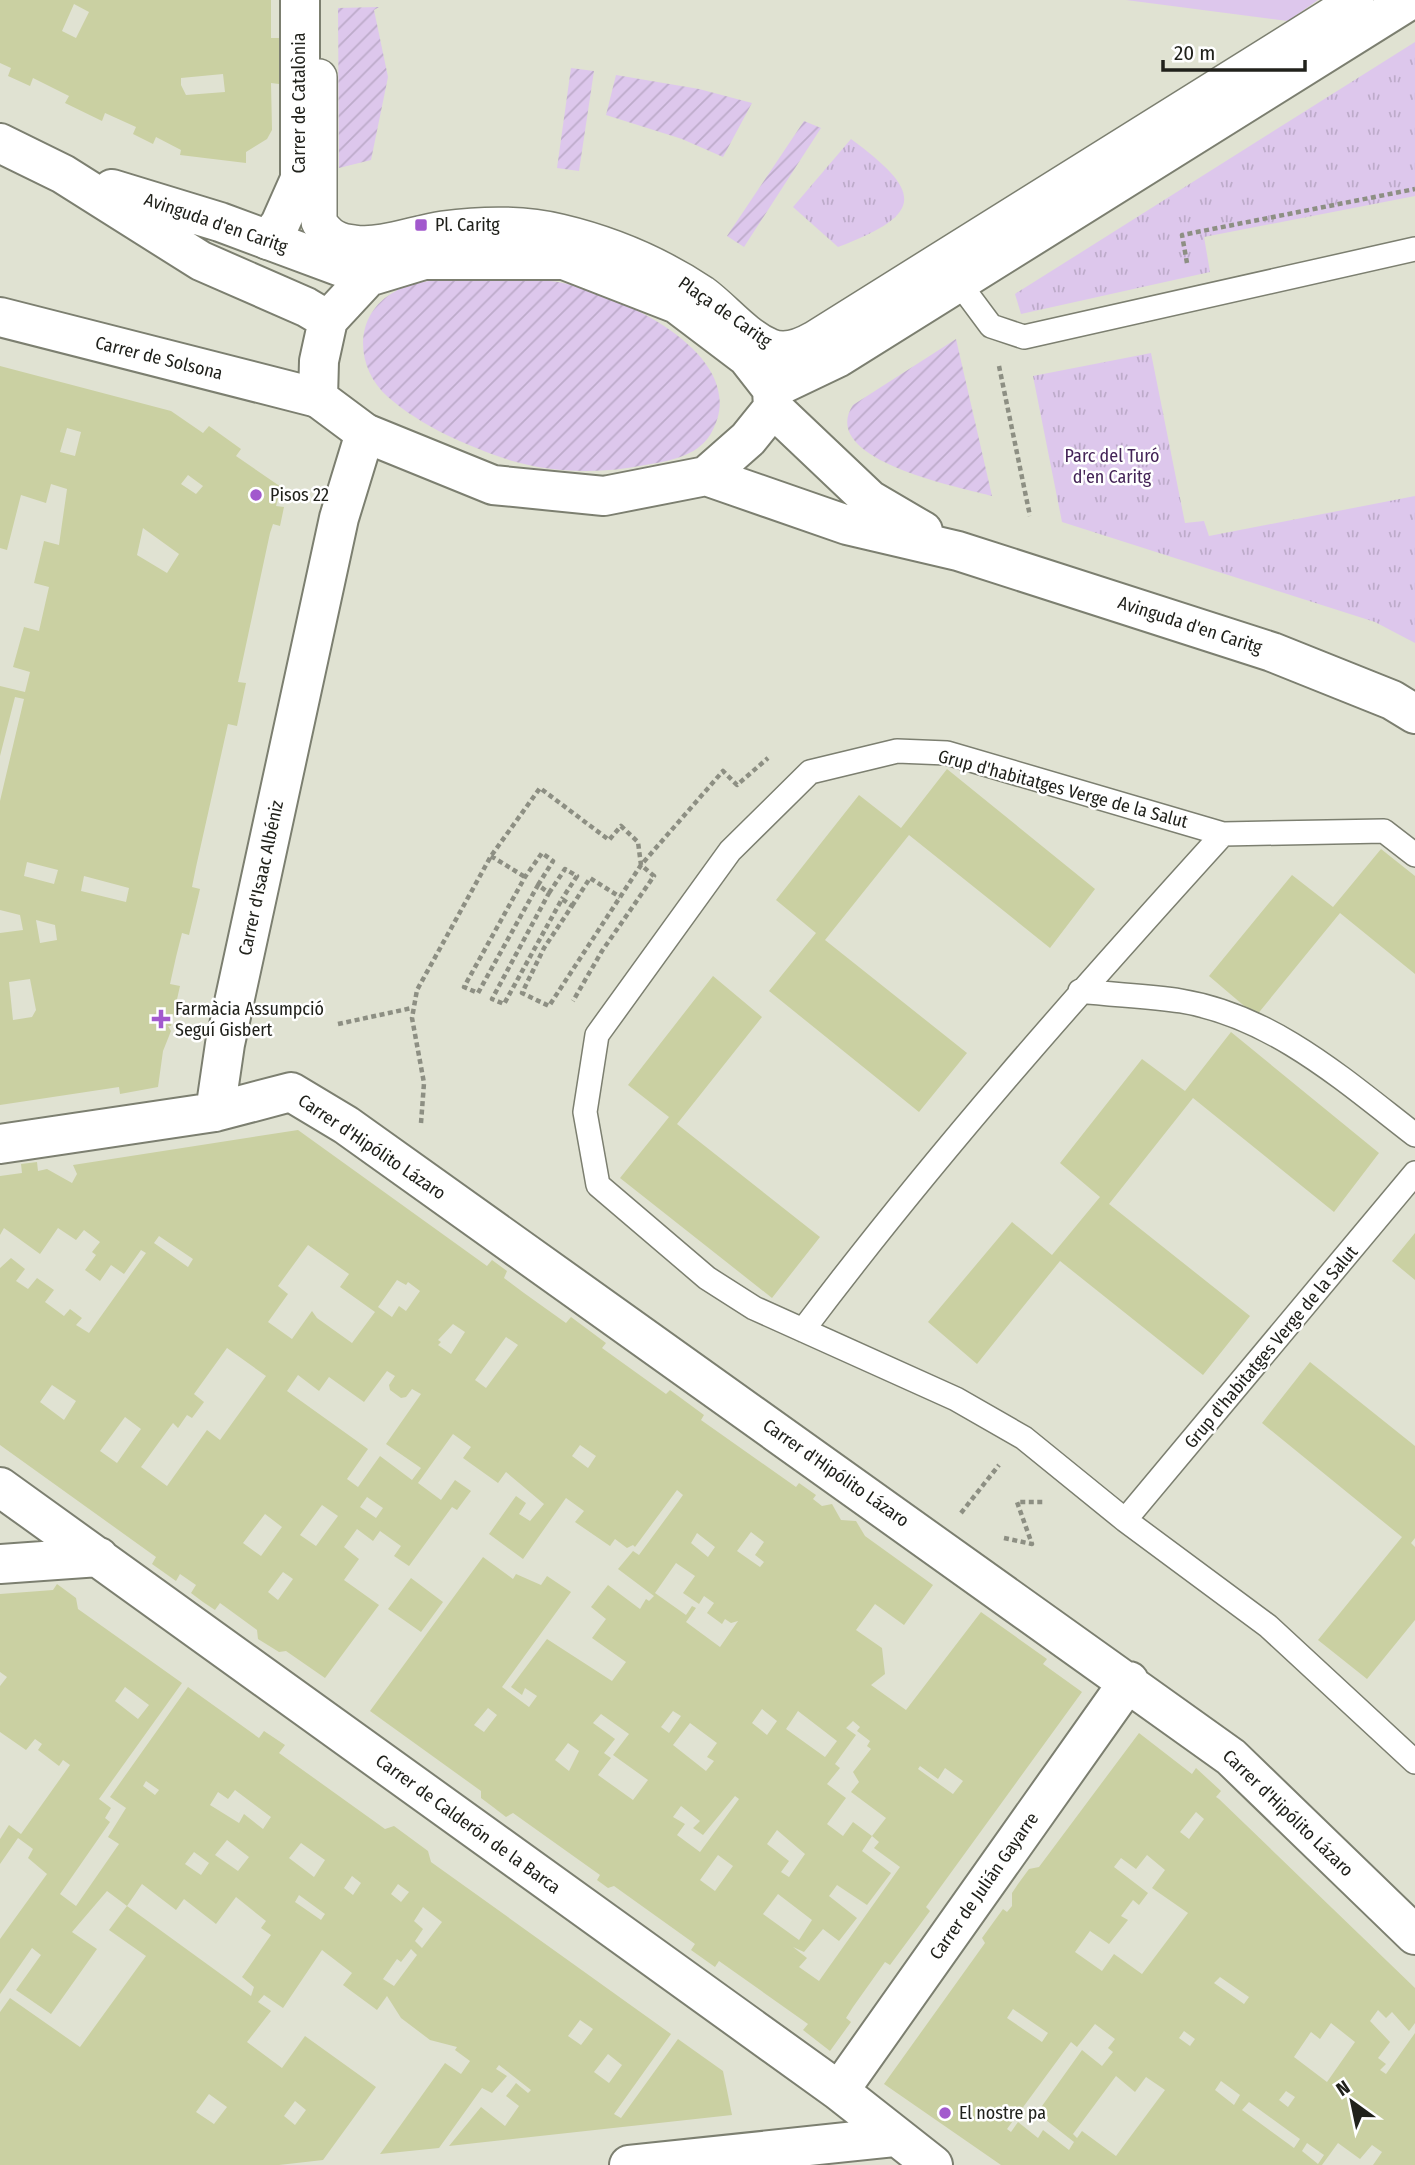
<svg xmlns="http://www.w3.org/2000/svg" width="1415" height="2165" font-family="'Fira Sans Condensed',sans-serif">
  <style>
    .grass { fill: url(#grass-tufts) }
    .garden { fill: url(#garden-furrows) }
    .pitch { fill: #ddc7ec }
    .building { fill: #cad0a2; fill-rule: evenodd }
    .lines { fill: none; stroke-linecap: round; stroke-linejoin: round }
    .service-casing { stroke: #7c7f70; stroke-width: 26 }
    .pedestrian-casing { stroke: #7c7f70; stroke-width: 38 }
    .minor-casing { stroke: #7c7f70; stroke-width: 42 }
    .tertiary-casing { stroke: #7c7f70; stroke-width: 42 }
    .path { stroke: #8d8f83; stroke-width: 4.5; stroke-dasharray: 5 3.5; stroke-linecap: butt }
    .service { stroke: #fff; stroke-width: 23 }
    .pedestrian { stroke: #fff; stroke-width: 35 }
    .minor { stroke: #fff; stroke-width: 38 }
    .tertiary { stroke: #fff; stroke-width: 38 }
    .poi-dot { fill: #a259cd; stroke: #fff; stroke-width: 2.5 }
    .labels { text-anchor: middle; stroke-width: 5; stroke-linejoin: round; paint-order: stroke }
    .street-label { font-size: 18px; fill: #20211b; stroke: #fff }
    .poi-label { font-size: 18px; fill: #20211b; stroke: #fff; text-anchor: start }
    .park-label { font-size: 18px; fill: #442457; stroke: #fff }
  </style>
  <defs>
    <pattern id="grass-tufts" width="24" height="20" patternUnits="userSpaceOnUse" patternTransform="scale(1.75)"><rect width="24" height="20" fill="#ddc7ec"/><path d="M3 7l-1-3M5 7V3M7 7l1-3M15 17l-1-3M17 17v-4M19 17l1-3" fill="none" stroke="#bdabca"/></pattern>
    <pattern id="garden-furrows" width="10" height="10" patternUnits="userSpaceOnUse" patternTransform="scale(1.75)"><rect width="10" height="10" fill="#ddc7ec"/><path d="M-1 1l2-2M0 10L10 0M9 11l2-2" fill="none" stroke="#bdabca"/></pattern>
  </defs>
  <rect width="100%" height="100%" fill="#e0e2d2"/>
  <!-- grass -->
  <path class="grass" d="M 1415,42 L 1415,196 L 1204,237 L 1210,272 L 1021,314 L 1015,294 Z
    M 851,139 C 924,193 924,214 838,247 L 793,207 Z
    M 1151,353 L 1185,523 L 1204,521 L 1209,536 L 1415,496 L 1415,643 L 1375,622 L 1062,522 L 1033,376 Z"/>
  <!-- garden -->
  <path class="garden" d="M 379,7 L 374,10 L 388,77 L 371,160 L 339,168 L 338,8 Z
    M 571,68 L 594,71 L 579,171 L 557,168 Z
    M 616,75 L 699,89 L 752,103 L 723,157 L 682,139 L 606,115 Z
    M 804,121 L 821,128 L 744,247 L 727,236 Z
    M 463,277 C 494,278 527,277 558,282 C 617,293 758,356 710,435 C 696,457 668,461 645,465 C 602,474 551,473 509,460 C 467,446 421,426 388,397 C 354,367 353,313 396,291 C 415,280 442,280 463,277 Z
    M 956,339 L 992,496 C 960,487 817,460 853,405 Z"/>
  <!-- pitch -->
  <path class="pitch" d="M 1126,0 L 1318,0 L 1288,21 Z"/>
  <!-- building -->
  <path class="building" d="M 0,0 L 271,0 L 271,38 L 279,38 L 279,84 L 271,83 L 272,130 L 267,139 L 246,152 L 246,163 L 180,155 L 181,150 L 156,137 L 153,144 L 133,134 L 136,127 L 105,113 L 102,121 L 65,103 L 69,96 L 33,78 L 30,86 L 8,76 L 11,68 L 0,63 ZM 74,4 L 89,12 L 76,38 L 62,31 ZM 223,74 L 225,92 L 186,95 L 181,85 L 181,78 Z
    M 0,366 L 171,411 L 203,433 L 209,426 L 241,449 L 236,456 L 281,487 L 276,506 L 284,507 L 280,526 L 273,524 L 270,533 L 238,682 L 246,683 L 237,726 L 228,724 L 196,867 L 192,887 L 200,889 L 189,935 L 182,933 L 176,957 L 170,984 L 180,986 L 171,1026 L 168,1026 L 171,1031 L 163,1051 L 158,1087 L 120,1094 L 119,1087 L 0,1105 L 0,933 L 23,930 L 20,915 L 0,910 L 0,801 L 24,699 L 15,697 L 0,756 L 0,686 L 25,692 L 30,672 L 13,667 L 24,627 L 39,631 L 49,587 L 34,583 L 44,541 L 59,545 L 67,489 L 51,484 L 46,503 L 21,495 L 7,550 L 0,548 ZM 67,428 L 81,432 L 75,456 L 60,452 ZM 188,475 L 203,486 L 196,494 L 181,484 ZM 143,528 L 179,554 L 167,573 L 137,555 ZM 27,862 L 58,870 L 54,884 L 24,876 ZM 84,876 L 129,888 L 126,902 L 81,891 ZM 36,920 L 55,925 L 57,940 L 40,943 ZM 30,979 L 36,1010 L 32,1017 L 13,1020 L 9,982 Z
    M 947,769 L 1095,889 L 1050,948 L 909,835 L 825,940 L 967,1053 L 919,1112 L 769,991 L 816,933 L 776,900 L 859,795 L 901,828 Z
    M 1381,849 L 1415,876 L 1415,974 L 1340,913 L 1256,1016 L 1209,976 L 1292,875 L 1333,907 Z
    M 713,976 L 762,1017 L 677,1124 L 820,1237 L 772,1298 L 620,1178 L 669,1117 L 628,1085 Z
    M 1231,1032 L 1379,1153 L 1334,1212 L 1193,1098 L 1109,1204 L 1250,1316 L 1203,1375 L 1060,1261 L 977,1364 L 928,1322 L 1012,1222 L 1052,1255 L 1100,1197 L 1060,1163 L 1142,1059 L 1185,1091 Z
    M 298,1130 L 487,1266 L 492,1260 L 507,1271 L 504,1278 L 524,1293 L 566,1323 L 571,1317 L 606,1343 L 602,1348 L 666,1394 L 670,1390 L 704,1415 L 701,1420 L 796,1487 L 799,1483 L 816,1495 L 813,1499 L 822,1506 L 832,1504 L 841,1520 L 856,1521 L 865,1536 L 933,1585 L 904,1625 L 875,1604 L 856,1630 L 882,1648 L 885,1674 L 871,1685 L 906,1710 L 981,1612 L 1047,1659 L 1043,1664 L 1082,1692 L 926,1907 L 930,1911 L 890,1965 L 885,1962 L 853,2007 L 846,2018 L 851,2022 L 830,2051 L 803,2030 L 808,2024 L 719,1961 L 715,1967 L 691,1950 L 695,1944 L 614,1886 L 608,1888 L 597,1880 L 600,1875 L 513,1813 L 506,1817 L 493,1807 L 481,1798 L 481,1791 L 370,1711 L 483,1557 L 513,1579 L 516,1574 L 541,1585 L 547,1576 L 571,1592 L 502,1687 L 529,1707 L 537,1696 L 525,1688 L 522,1695 L 511,1687 L 547,1639 L 612,1681 L 626,1662 L 592,1638 L 606,1619 L 591,1607 L 608,1585 L 640,1609 L 646,1599 L 649,1601 L 654,1596 L 618,1569 L 633,1551 L 639,1555 L 678,1502 L 683,1495 L 677,1490 L 635,1547 L 633,1545 L 627,1548 L 615,1539 L 610,1546 L 575,1522 L 584,1511 L 566,1498 L 523,1559 L 489,1534 L 516,1496 L 526,1503 L 519,1514 L 530,1521 L 544,1504 L 506,1472 L 498,1483 L 463,1458 L 471,1447 L 453,1434 L 418,1483 L 441,1500 L 455,1480 L 471,1491 L 457,1510 L 452,1507 L 409,1566 L 394,1556 L 401,1546 L 380,1531 L 373,1541 L 357,1529 L 344,1547 L 359,1559 L 344,1580 L 379,1605 L 325,1678 L 286,1651 L 279,1652 L 258,1639 L 257,1630 L 220,1603 L 215,1610 L 203,1602 L 191,1593 L 196,1585 L 180,1574 L 176,1581 L 152,1564 L 156,1557 L 0,1445 L 0,1268 L 11,1258 L 25,1269 L 16,1281 L 28,1289 L 37,1278 L 54,1290 L 45,1302 L 64,1316 L 70,1309 L 82,1318 L 76,1325 L 89,1333 L 146,1253 L 141,1250 L 124,1274 L 111,1265 L 100,1281 L 85,1270 L 96,1255 L 92,1252 L 100,1242 L 84,1230 L 76,1240 L 58,1228 L 40,1254 L 4,1228 L 0,1235 L 0,1176 L 22,1173 L 21,1164 L 37,1162 L 38,1171 L 47,1169 L 72,1183 L 77,1174 L 73,1165 ZM 159,1236 L 193,1259 L 188,1267 L 154,1243 ZM 308,1245 L 349,1274 L 340,1287 L 375,1312 L 352,1343 L 317,1318 L 312,1311 L 292,1339 L 268,1322 L 288,1294 L 278,1286 ZM 397,1280 L 406,1285 L 408,1282 L 420,1291 L 406,1311 L 399,1306 L 392,1317 L 378,1307 ZM 453,1324 L 465,1332 L 451,1354 L 438,1345 L 441,1342 L 438,1340 ZM 506,1337 L 518,1345 L 486,1388 L 475,1380 ZM 227,1348 L 266,1376 L 220,1440 L 207,1430 L 167,1486 L 141,1467 L 173,1423 L 178,1428 L 187,1415 L 192,1418 L 204,1402 L 194,1394 ZM 387,1371 L 395,1376 L 389,1385 L 390,1390 L 401,1398 L 406,1397 L 412,1389 L 421,1394 L 386,1444 L 421,1468 L 412,1480 L 380,1456 L 358,1487 L 347,1479 L 368,1449 L 287,1391 L 298,1375 L 319,1391 L 329,1377 L 364,1402 ZM 52,1385 L 76,1401 L 64,1420 L 40,1402 ZM 125,1417 L 141,1429 L 117,1463 L 100,1451 ZM 580,1445 L 596,1456 L 588,1468 L 572,1456 ZM 367,1497 L 383,1508 L 376,1518 L 360,1507 ZM 322,1505 L 338,1516 L 316,1546 L 300,1535 ZM 265,1514 L 282,1527 L 261,1556 L 243,1543 ZM 751,1532 L 764,1542 L 755,1555 L 764,1562 L 760,1567 L 737,1551 ZM 697,1533 L 715,1547 L 708,1557 L 691,1543 ZM 676,1563 L 695,1576 L 683,1593 L 699,1604 L 704,1596 L 714,1603 L 707,1613 L 722,1624 L 725,1619 L 731,1623 L 738,1621 L 720,1647 L 686,1622 L 696,1608 L 692,1606 L 686,1615 L 655,1593 ZM 283,1572 L 293,1579 L 278,1600 L 268,1592 ZM 488,1708 L 497,1715 L 484,1732 L 474,1725 ZM 762,1709 L 777,1721 L 767,1735 L 752,1723 ZM 673,1711 L 681,1716 L 669,1733 L 661,1727 ZM 798,1711 L 837,1741 L 825,1757 L 786,1729 ZM 601,1714 L 629,1734 L 613,1755 L 648,1780 L 633,1800 L 598,1775 L 611,1758 L 604,1753 L 615,1739 L 593,1723 ZM 853,1721 L 860,1727 L 857,1731 L 870,1741 L 867,1746 L 871,1749 L 853,1772 L 859,1782 L 851,1792 L 886,1818 L 872,1836 L 853,1822 L 843,1836 L 827,1824 L 846,1798 L 827,1784 L 840,1768 L 835,1764 L 856,1735 L 846,1728 ZM 690,1723 L 717,1743 L 707,1757 L 714,1761 L 706,1771 L 673,1745 ZM 568,1743 L 579,1751 L 569,1771 L 555,1760 ZM 920,1766 L 938,1779 L 945,1768 L 963,1781 L 953,1794 L 918,1769 ZM 735,1796 L 739,1799 L 700,1852 L 677,1835 L 685,1824 L 673,1817 L 681,1806 L 700,1821 L 693,1828 L 703,1835 ZM 777,1830 L 805,1854 L 789,1877 L 781,1872 L 789,1861 L 767,1844 ZM 872,1836 L 879,1842 L 874,1848 L 900,1867 L 819,1981 L 799,1967 L 807,1958 L 793,1947 L 804,1952 L 823,1929 L 839,1941 L 857,1918 L 829,1896 L 837,1885 L 867,1905 L 891,1873 L 862,1851 ZM 718,1855 L 733,1866 L 715,1891 L 700,1880 ZM 778,1894 L 812,1920 L 799,1940 L 763,1914 Z
    M 1415,1233 L 1415,1280 L 1392,1261 Z
    M 1310,1362 L 1415,1446 L 1415,1538 L 1411,1543 L 1415,1547 L 1415,1620 L 1367,1679 L 1318,1640 L 1402,1537 L 1262,1423 Z
    M 411,1578 L 443,1602 L 421,1632 L 388,1609 Z
    M 57,1584 L 76,1598 L 78,1609 L 182,1683 L 99,1799 L 111,1808 L 105,1818 L 110,1822 L 60,1894 L 76,1906 L 119,1844 L 108,1837 L 126,1808 L 110,1797 L 188,1687 L 259,1738 L 264,1731 L 285,1745 L 279,1753 L 385,1829 L 394,1826 L 428,1851 L 431,1862 L 671,2034 L 614,2114 L 621,2118 L 678,2039 L 723,2071 L 732,2115 L 449,2146 L 481,2107 L 505,2126 L 519,2106 L 506,2096 L 516,2083 L 528,2093 L 531,2090 L 499,2065 L 496,2069 L 507,2076 L 492,2093 L 482,2088 L 439,2148 L 380,2154 L 445,2063 L 461,2074 L 470,2061 L 455,2050 L 457,2047 L 430,2040 L 401,2018 L 387,1996 L 377,2010 L 343,1985 L 352,1973 L 322,1950 L 283,2008 L 264,1995 L 258,2002 L 271,2011 L 247,2042 L 282,2068 L 305,2036 L 376,2087 L 323,2160 L 279,2165 L 0,2165 L 0,2012 L 10,1998 L 80,2047 L 146,1956 L 109,1930 L 127,1906 L 251,1996 L 254,1987 L 242,1977 L 271,1935 L 261,1928 L 266,1921 L 236,1897 L 216,1924 L 184,1899 L 176,1910 L 142,1884 L 127,1906 L 107,1891 L 72,1932 L 97,1949 L 51,2014 L 16,1990 L 41,1955 L 32,1948 L 0,1994 L 0,1939 L 47,1874 L 28,1858 L 33,1849 L 18,1838 L 0,1864 L 0,1839 L 9,1825 L 21,1834 L 70,1765 L 63,1760 L 59,1766 L 38,1750 L 42,1744 L 35,1739 L 26,1750 L 0,1732 L 0,1686 L 7,1677 L 0,1672 L 0,1594 L 53,1590 ZM 125,1687 L 149,1705 L 138,1719 L 115,1701 ZM 146,1781 L 159,1790 L 155,1795 L 143,1786 ZM 235,1790 L 271,1817 L 263,1829 L 244,1814 L 239,1823 L 210,1805 L 218,1792 L 228,1799 ZM 227,1840 L 249,1857 L 238,1871 L 215,1855 ZM 301,1843 L 325,1860 L 314,1877 L 289,1858 ZM 194,1852 L 209,1863 L 201,1875 L 185,1864 ZM 352,1876 L 361,1883 L 353,1895 L 344,1888 ZM 398,1884 L 409,1892 L 401,1902 L 391,1894 ZM 299,1895 L 325,1914 L 321,1920 L 295,1902 ZM 423,1907 L 442,1922 L 422,1948 L 415,1941 L 423,1929 L 414,1921 ZM 411,1949 L 417,1955 L 394,1986 L 383,1979 L 397,1959 L 401,1962 ZM 580,2020 L 593,2029 L 581,2045 L 568,2036 ZM 608,2054 L 622,2065 L 609,2083 L 594,2072 ZM 209,2094 L 227,2107 L 214,2124 L 196,2112 ZM 295,2101 L 306,2110 L 295,2125 L 284,2116 Z
    M 1139,1733 L 1192,1774 L 1196,1768 L 1221,1791 L 1216,1797 L 1219,1799 L 1415,1988 L 1415,2023 L 1409,2031 L 1392,2012 L 1386,2018 L 1378,2010 L 1370,2021 L 1390,2042 L 1378,2058 L 1386,2064 L 1380,2070 L 1386,2074 L 1415,2033 L 1415,2165 L 1373,2165 L 1382,2152 L 1372,2145 L 1360,2159 L 1338,2143 L 1322,2165 L 1001,2165 L 884,2084 L 985,1943 L 982,1938 L 1003,1909 L 1007,1912 L 1012,1906 L 1012,1893 L 1018,1884 L 1029,1869 L 1039,1867 ZM 1196,1812 L 1204,1819 L 1189,1839 L 1180,1832 ZM 1147,1855 L 1165,1870 L 1152,1888 L 1188,1913 L 1142,1974 L 1114,1954 L 1102,1971 L 1075,1952 L 1090,1931 L 1109,1944 L 1128,1920 L 1121,1916 L 1133,1900 L 1139,1905 L 1148,1893 L 1114,1867 L 1121,1858 L 1136,1869 ZM 1220,1977 L 1249,1997 L 1244,2004 L 1214,1983 ZM 1013,2009 L 1048,2033 L 1042,2042 L 1007,2018 ZM 1331,2023 L 1355,2042 L 1327,2082 L 1294,2057 L 1311,2032 L 1320,2039 ZM 1095,2024 L 1115,2039 L 1108,2048 L 1113,2052 L 1102,2066 L 1082,2050 L 1037,2113 L 1074,2142 L 1069,2150 L 1043,2130 L 1038,2138 L 1018,2122 L 1011,2132 L 1007,2129 L 1071,2042 L 1077,2047 ZM 1184,2031 L 1195,2039 L 1190,2046 L 1179,2038 ZM 1116,2076 L 1135,2092 L 1146,2077 L 1165,2090 L 1116,2156 L 1082,2131 L 1077,2138 L 1073,2134 ZM 1221,2081 L 1240,2095 L 1234,2105 L 1215,2090 ZM 1286,2091 L 1295,2097 L 1288,2107 L 1279,2100 ZM 1249,2102 L 1300,2139 L 1294,2148 L 1242,2110 ZM 1307,2143 L 1324,2155 L 1318,2164 L 1302,2151 Z"/>
  <g class="lines">
    <!-- service casing -->
    <g class="service-casing">
      <path id="service" d="M 959,283 L 991,326 L 1024,337 L 1415,249
        M 1415,855 L 1384,831 L 1223,834 L 947,753 L 897,751 L 810,772 L 730,851 L 597,1035 L 585,1112 L 598,1185 L 707,1278 L 754,1308 L 956,1399 L 1024,1438 L 1125,1520 L 1268,1626 L 1415,1762
        M 1080,991 C 1114,995 1148,996 1181,1001 C 1273,1016 1345,1081 1415,1135
        M 803,1330 C 934,1156 1077,995 1223,834
        M 1125,1520 L 1415,1173"/>
    </g>
    <!-- pedestrian casing -->
    <g class="pedestrian-casing">
      <path id="pedestrian" d="M 319,77 L 319,222 C 328,236 338,242 354,243 C 382,247 415,233 443,229 C 481,224 524,223 560,232 C 611,244 658,264 702,293 C 724,309 744,335 769,346 C 784,353 800,347 814,339 L 1356,0"/>
    </g>
    <!-- minor casing -->
    <g class="minor-casing">
      <path id="minor" d="M 268,240 L 280,224 L 300,179 L 300,0
        M 0,317 L 318,398
        M 772,389 L 839,357 L 1410,0
        M 215,1112 L 225,1044 L 339,518 L 365,433
        M 0,1144 L 215,1112 L 291,1092 L 346,1125 L 1231,1757 L 1415,1935
        M 0,1487 L 839,2091 L 933,2165
        M 0,1564 L 99,1557
        M 839,2091 L 1129,1681
        M 629,2165 L 894,2137"/>
    </g>
    <!-- tertiary casing -->
    <g class="tertiary-casing">
      <path id="tertiary" d="M 0,143 L 63,174 L 201,261 L 306,307 L 328,320
        M 112,189 L 220,222 L 368,277
        M 424,260 L 564,260 L 677,304 L 747,357 L 772,389 L 773,408 L 748,439 L 706,476 L 604,496 L 493,485 L 365,433 L 318,398 L 319,361 L 328,320 L 368,277 Z
        M 773,408 L 870,500 L 923,531
        M 706,476 L 847,525 L 958,551 L 1272,652 L 1392,700 L 1415,714"/>
    </g>
    <!-- path -->
    <path class="path" d="M 1187,263 L 1182,235 L 1415,189
      M 999,366 L 1030,516
      M 491,856 L 525,877
      M 538,885 L 553,861 L 542,853 L 525,877 L 464,987 L 478,993 L 538,885 L 549,893 L 492,999 L 504,1004 L 562,899 L 572,906 L 544,948 L 522,993 L 549,1006 L 641,865 L 723,771 L 737,785 L 768,758
      M 549,893 L 565,869 L 577,876 L 562,899
      M 572,906 L 590,878 L 620,897
      M 338,1024 L 412,1008
      M 421,1123 L 424,1083 L 412,1018 L 417,990 L 491,856 L 540,788 L 609,840 L 621,826 L 638,842 L 641,865 L 654,876 L 602,951 L 573,1001
      M 961,1513 L 999,1465
      M 1004,1538 L 1032,1544 L 1017,1502 L 1043,1502"/>
    <!-- service -->
    <use href="#service" class="service"/>
    <!-- pedestrian -->
    <use href="#pedestrian" class="pedestrian"/>
    <!-- minor -->
    <use href="#minor" class="minor"/>
    <!-- tertiary -->
    <use href="#tertiary" class="tertiary"/>
  </g>
  <!-- markers -->
  <g class="poi-dot">
    <rect x="414" y="218" width="14" height="14" rx="3.5"/>
    <circle cx="256" cy="495" r="7"/>
    <path d="M157.5 1008.5h7v7h7v7h-7v7h-7v-7h-7v-7h7z"/>
    <circle cx="945" cy="2113" r="7"/>
  </g>
  <g class="labels">
    <!-- street labels -->
    <g class="street-label">
      <text transform="translate(299 103) rotate(-90)" y="6">Carrer de Catalònia</text>
      <text transform="translate(216 223) rotate(19)" y="6">Avinguda d'en Caritg</text>
      <text transform="translate(725 312) rotate(35)" y="6">Plaça de Caritg</text>
      <text transform="translate(159 358) rotate(14)" y="6">Carrer de Solsona</text>
      <text transform="translate(1190 625) rotate(18)" y="6">Avinguda d'en Caritg</text>
      <text transform="translate(1063 789) rotate(15)" y="6">Grup d'habitatges Verge de la Salut</text>
      <text transform="translate(261 878) rotate(-78)" y="6">Carrer d'Isaac Albéniz</text>
      <text transform="translate(372 1147) rotate(34)" y="6">Carrer d'Hipólito Lázaro</text>
      <text transform="translate(1271 1347) rotate(-50)" y="6">Grup d'habitatges Verge de la Salut</text>
      <text transform="translate(836 1473) rotate(35)" y="6">Carrer d'Hipólito Lázaro</text>
      <text transform="translate(1288 1813) rotate(44)" y="6">Carrer d'Hipólito Lázaro</text>
      <text transform="translate(468 1824) rotate(36)" y="6">Carrer de Calderón de la Barca</text>
      <text transform="translate(984 1886) rotate(-55)" y="6">Carrer de Julián Gayarre</text>
    </g>
    <!-- poi labels -->
    <g class="poi-label">
      <text x="435" y="231">Pl. Caritg</text>
      <text x="270" y="501">Pisos 22</text>
      <text x="175" y="1015">Farmàcia Assumpció<tspan x="175" dy="21">Seguí Gisbert</tspan></text>
      <text x="959" y="2119">El nostre pa</text>
    </g>
    <!-- park labels -->
    <g class="park-label">
      <text x="1112" y="462">Parc del Turó<tspan x="1112" dy="21">d'en Caritg</tspan></text>
    </g>
  </g>
  <!-- north arrow -->
  <g transform="translate(1352 2102) rotate(327)" stroke="#ffffff" stroke-width="5" paint-order="stroke">
  <path d="M0-5L12 26L0 18L-12 26Z" fill="#20211b"/>
  <text y="-10" font-size="19" font-weight="bold" text-anchor="middle" fill="#20211b">N</text>
  </g>
  <!-- scale -->
  <path d="M1163 60v10h142v-10" fill="none" stroke="#20211b" stroke-width="3.5"/>
  <text x="1174" y="60" font-size="21" fill="#20211b" stroke="#ffffff" stroke-width="5" paint-order="stroke">20 m</text>
</svg>
